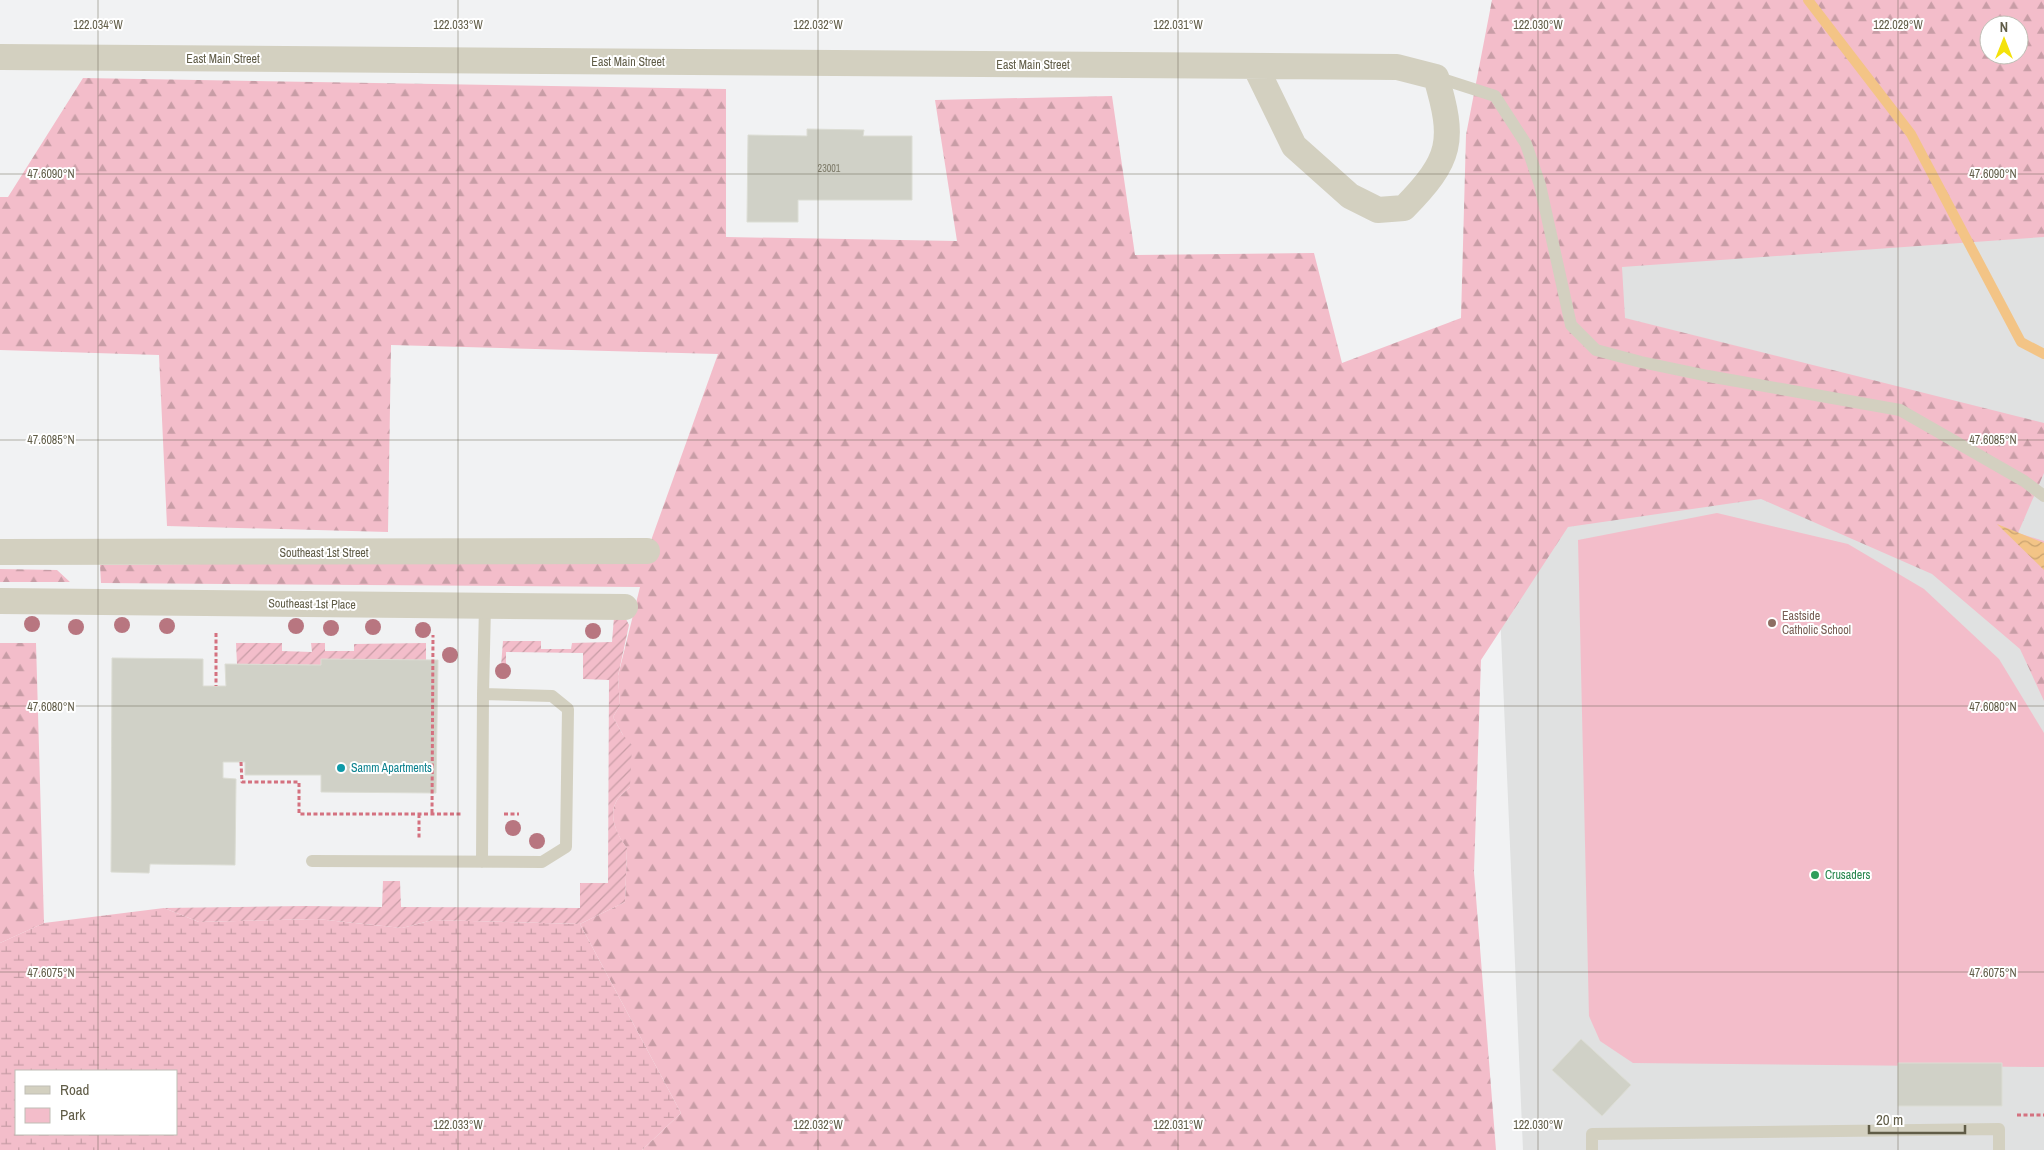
<svg xmlns="http://www.w3.org/2000/svg" width="2044" height="1150" font-family="'Archivo Narrow',sans-serif">
  <style>
    .education { fill: #e0e1e1 }
    .forest { fill: url(#forest-firs); fill-rule: evenodd }
    .wetland { fill: url(#wetland-marsh); fill-rule: evenodd }
    .park { fill: #f3bdca }
    .garden { fill: url(#garden-furrows) }
    .water { fill: url(#water-waves) }
    .lines { fill: none; stroke-linecap: round; stroke-linejoin: round }
    .stream { stroke: #f3c486; stroke-width: 10 }
    .building { fill: #d0d1c7; stroke: #dcddd4 }
    .path { stroke: #d4717f; stroke-width: 3; stroke-dasharray: 4 2.5; stroke-linecap: butt }
    .lane { stroke: #d3d0c0; stroke-width: 12 }
    .street { stroke: #d3d0c0; stroke-width: 26 }
    .tree { fill: #b87680 }
    .ticks { fill: none; stroke: #605c47; stroke-width: 1; stroke-opacity: 0.45 }
    .education-dot { fill: #8d6e63; stroke: #fff; stroke-width: 2 }
    .culture-dot { fill: #0f9aa8; stroke: #fff; stroke-width: 2 }
    .leisure-dot { fill: #2e9e5b; stroke: #fff; stroke-width: 2 }
    .labels { text-anchor: middle; stroke-width: 4; stroke-linejoin: round; paint-order: stroke }
    .number-label { font-size: 10px; fill: #7c7967 }
    .street-label { font-size: 12px; fill: #605c47; stroke: #fff }
    .education-label { font-size: 12px; fill: #785e54; stroke: #fff; text-anchor: start }
    .culture-label { font-size: 12px; fill: #0d838f; stroke: #fff; text-anchor: start }
    .leisure-label { font-size: 12px; fill: #27864d; stroke: #fff; text-anchor: start }
    .ticks-label { font-size: 12px; text-anchor: middle; fill: #605c47; stroke: #fff; stroke-width: 4; stroke-linejoin: round; paint-order: stroke }
  </style>
  <defs>
    <pattern id="forest-firs" width="22" height="20" patternUnits="userSpaceOnUse" patternTransform="scale(1.25)"><rect width="22" height="20" fill="#f3bdca"/><path d="M5 1l3.5 6h-7zM16 11l3.5 6h-7z" fill="#c89da6"/></pattern>
    <pattern id="wetland-marsh" width="20" height="14" patternUnits="userSpaceOnUse" patternTransform="scale(1.25)"><rect width="20" height="14" fill="#f3bdca"/><path d="M1 5h8M5 5V1M11 12h8M15 12V8" fill="none" stroke="#c89da6"/></pattern>
    <pattern id="garden-furrows" width="10" height="10" patternUnits="userSpaceOnUse" patternTransform="scale(1.25)"><rect width="10" height="10" fill="#f3bdca"/><path d="M-1 1l2-2M0 10L10 0M9 11l2-2" fill="none" stroke="#c89da6"/></pattern>
    <pattern id="water-waves" width="16" height="10" patternUnits="userSpaceOnUse" patternTransform="scale(1.25)"><rect width="16" height="10" fill="#f3c486"/><path d="M0 5q4-4 8 0t8 0" fill="none" stroke="#c8a26f"/></pattern>
  </defs>
  <rect width="100%" height="100%" fill="#f1f2f3"/>
  <!-- education -->
  <path class="education" d="M 2044,95 L 2044,1150 L 1523,1150 L 1478,96 Z"/>
  <!-- forest -->
  <path class="forest" d="M 1492,0 L 2044,0 L 2044,237 L 1622,267 L 1625,318 L 2044,423 L 2044,473 L 2018,533 L 2044,541 L 2044,701 L 2020,649 L 1932,574 L 1761,499 L 1568,527 L 1481,660 L 1474,872 L 1496,1150 L 642,1150 L 681,1113 L 580,924 L 625,902 L 627,848 C 618,837 608,817 616,802 C 618,797 626,791 630,787 L 623,735 L 613,717 L 620,705 L 618,676 L 640,587 L 101,583 L 100,565 L 644,560 L 718,354 L 391,345 L 388,532 L 167,526 L 159,355 L 0,350 L 0,197 L 8,197 L 83,78 L 726,89 L 726,237 L 957,241 L 935,100 L 1112,96 L 1135,255 L 1314,253 L 1342,363 L 1461,318 L 1466,135 ZM 1989,25 L 2019,25 L 2019,55 L 1989,55 Z
    M 0,569 L 57,570 L 70,582 L 0,582 Z
    M 0,643 L 36,643 L 44,923 L 0,943 Z"/>
  <!-- wetland -->
  <path class="wetland" d="M 164,908 L 199,922 L 317,919 L 402,928 L 433,920 L 580,924 L 681,1113 L 642,1150 L 0,1150 L 0,943 L 44,923 ZM 16,1071 L 176,1071 L 176,1134 L 16,1134 Z"/>
  <!-- park -->
  <path class="park" d="M 1717,513 L 1848,544 L 1924,589 L 1999,659 L 2044,733 L 2044,1067 L 1633,1063 L 1600,1041 L 1589,1016 L 1578,540 Z"/>
  <!-- garden -->
  <path class="garden" d="M 624,615 L 629,625 L 618,676 L 620,705 L 613,717 L 623,735 L 632,745 L 630,787 C 626,791 618,797 616,802 C 608,817 618,836 627,848 L 625,902 L 580,924 L 433,920 L 402,928 L 317,919 L 199,922 L 164,908 L 305,906 L 382,907 L 383,881 L 400,881 L 401,907 L 580,908 L 580,883 L 608,883 L 609,680 L 583,679 L 583,653 L 506,652 L 506,679 L 500,679 L 503,641 L 541,641 L 541,649 L 571,649 L 572,643 L 612,642 L 614,617 Z
    M 236,643 L 282,643 L 282,651 L 312,652 L 311,643 L 325,643 L 325,651 L 354,651 L 354,644 L 426,643 L 426,660 L 321,665 L 237,664 Z"/>
  <!-- water -->
  <path class="water" d="M 1997,524 L 2044,543 L 2044,570 Z"/>
  <g class="lines">
    <!-- stream -->
    <path class="stream" d="M 1808,0 L 1911,134 L 2021,342 L 2044,354"/>
  </g>
  <!-- building -->
  <path class="building" d="M 807,129 L 864,130 L 863,136 L 912,136 L 912,200 L 798,200 L 798,222 L 747,222 L 748,135 L 807,136 Z
    M 112,658 L 203,659 L 203,686 L 226,686 L 225,664 L 321,665 L 321,659 L 438,660 L 436,793 L 321,792 L 321,775 L 245,775 L 245,762 L 223,762 L 223,778 L 236,779 L 235,865 L 150,864 L 149,873 L 111,872 Z
    M 1581,1039 L 1631,1085 L 1602,1116 L 1552,1070 Z
    M 1898,1063 L 2002,1063 L 2002,1106 L 1898,1106 Z"/>
  <g class="lines">
    <!-- path -->
    <path class="path" d="M 216,633 L 216,686
      M 241,762 L 242,782 L 299,782 L 299,814 L 461,814
      M 432,813 L 433,635
      M 419,814 L 419,838
      M 504,814 L 519,814
      M 2017,1115 L 2044,1115"/>
    <!-- lane -->
    <path class="lane" d="M 1436,77 L 1495,96 L 1526,144 L 1540,185 L 1571,325 L 1596,350 L 1641,362 L 1708,376 L 1900,410 L 2024,481 L 2044,496
      M 312,861 L 542,862 L 566,847 L 568,709 L 552,696 L 483,694 L 485,606
      M 482,862 L 483,694
      M 1592,1150 L 1592,1134 L 1999,1129 L 1999,1150"/>
    <!-- street -->
    <path class="street" d="M 0,57 L 1397,67 L 1436,77 C 1455,141 1452,159 1404,208 L 1378,210 L 1350,196 L 1294,146 L 1255,66
      M 0,552 L 647,551
      M 0,601 L 625,607"/>
  </g>
  <!-- trees -->
  <g class="tree">
    <circle cx="32" cy="624" r="8"/>
    <circle cx="122" cy="625" r="8"/>
    <circle cx="167" cy="626" r="8"/>
    <circle cx="296" cy="626" r="8"/>
    <circle cx="76" cy="627" r="8"/>
    <circle cx="373" cy="627" r="8"/>
    <circle cx="331" cy="628" r="8"/>
    <circle cx="423" cy="630" r="8"/>
    <circle cx="593" cy="631" r="8"/>
    <circle cx="450" cy="655" r="8"/>
    <circle cx="503" cy="671" r="8"/>
    <circle cx="513" cy="828" r="8"/>
    <circle cx="537" cy="841" r="8"/>
  </g>
  <!-- ticks -->
  <path class="ticks" d="M 98,0 L 98,1071M 458,0 L 458,1150M 818,0 L 818,1150M 1178,0 L 1178,1150M 1538,0 L 1538,1150M 1898,0 L 1898,1150M 0,174 L 2044,174M 0,440 L 2044,440M 0,706 L 2044,706M 0,972 L 2044,972M 98,1134 L 98,1150"/>
  <!-- markers -->
  <circle class="education-dot" cx="1772" cy="623" r="5"/>
  <circle class="culture-dot" cx="341" cy="768" r="5"/>
  <circle class="leisure-dot" cx="1815" cy="875" r="5"/>
  <g class="labels">
    <!-- number labels -->
    <g class="number-label">
      <text x="829" y="172">23001</text>
    </g>
    <!-- street labels -->
    <g class="street-label">
      <text x="223" y="63">East Main Street</text>
      <text x="628" y="66">East Main Street</text>
      <text x="1033" y="69">East Main Street</text>
      <text x="324" y="557">Southeast 1st Street</text>
      <text transform="translate(312 604) rotate(1)" y="4">Southeast 1st Place</text>
    </g>
    <!-- education labels -->
    <g class="education-label">
      <text x="1782" y="620">Eastside<tspan x="1782" dy="14">Catholic School</tspan></text>
    </g>
    <!-- culture labels -->
    <g class="culture-label">
      <text x="351" y="772">Samm Apartments</text>
    </g>
    <!-- leisure labels -->
    <g class="leisure-label">
      <text x="1825" y="879">Crusaders</text>
    </g>
  </g>
  <g class="ticks-label">
    <text x="98" y="29">122.034°W</text>
    <text x="458" y="29">122.033°W</text>
    <text x="818" y="29">122.032°W</text>
    <text x="1178" y="29">122.031°W</text>
    <text x="1538" y="29">122.030°W</text>
    <text x="1898" y="29">122.029°W</text>
    <text x="51" y="178">47.6090°N</text>
    <text x="1993" y="178">47.6090°N</text>
    <text x="51" y="444">47.6085°N</text>
    <text x="1993" y="444">47.6085°N</text>
    <text x="51" y="711">47.6080°N</text>
    <text x="1993" y="711">47.6080°N</text>
    <text x="51" y="977">47.6075°N</text>
    <text x="1993" y="977">47.6075°N</text>
    <text x="458" y="1129">122.033°W</text>
    <text x="818" y="1129">122.032°W</text>
    <text x="1178" y="1129">122.031°W</text>
    <text x="1538" y="1129">122.030°W</text>
  </g>
  <!-- legend -->
  <rect x="15" y="1070" width="162" height="65" fill="#ffffff" stroke="#bfbeb5"/>
  <rect x="25" y="1086" width="25" height="8" fill="#d3d0c0" stroke="#bfbeb5"/>
  <text x="60" y="1095" font-size="15" fill="#605c47">Road</text>
  <rect x="25" y="1108" width="25" height="15" fill="#f3bdca" stroke="#bfbeb5"/>
  <text x="60" y="1120" font-size="15" fill="#605c47">Park</text>
  <!-- north arrow -->
  <g transform="translate(2004 40)"><circle r="24" fill="#ffffff" stroke="#bfbeb5"/>
  <path d="M0-4L9 19L0 12L-9 19Z" fill="#f4e20a"/>
  <text y="-8" font-size="14" font-weight="bold" text-anchor="middle" fill="#605c47">N</text>
  </g>
  <!-- scale -->
  <path d="M1869 1125v8h96v-8" fill="none" stroke="#605c47" stroke-width="2.5"/>
  <text x="1876" y="1125" font-size="15" fill="#605c47" stroke="#ffffff" stroke-width="4" paint-order="stroke">20 m</text>
</svg>
